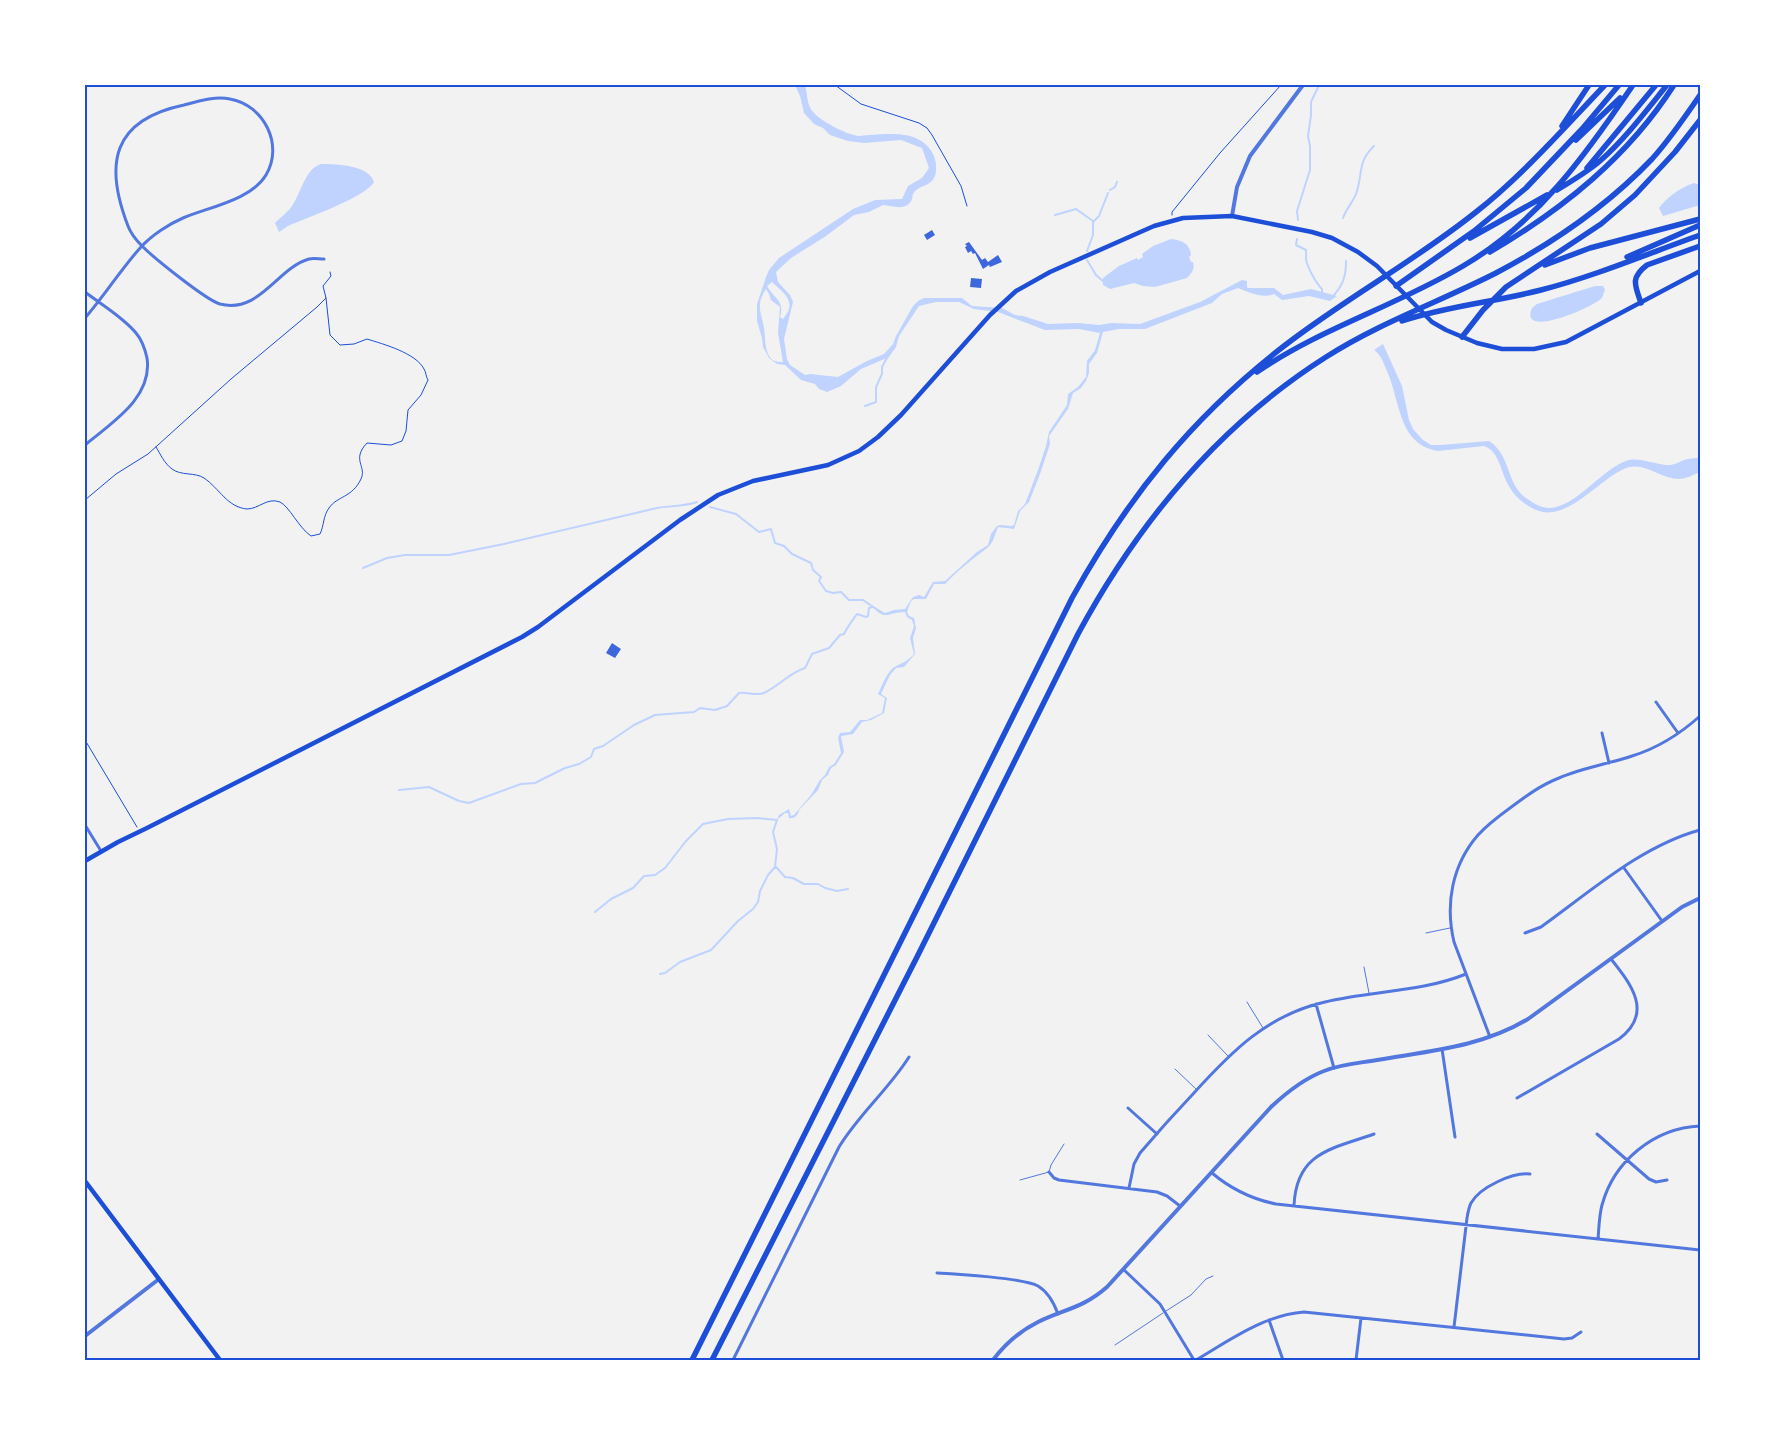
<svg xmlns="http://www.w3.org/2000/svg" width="1785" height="1445" font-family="'Work Sans',sans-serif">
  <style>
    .water { fill: #bfd3fe; fill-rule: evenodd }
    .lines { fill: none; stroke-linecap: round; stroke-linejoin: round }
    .stream { stroke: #bfd3fe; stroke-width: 2 }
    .building { fill: #3d67dc }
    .path { stroke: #1d4ed8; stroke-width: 1 }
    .service { stroke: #5277de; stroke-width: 1 }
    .minor { stroke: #5277de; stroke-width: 3 }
    .tertiary { stroke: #5277de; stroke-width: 4 }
    .secondary { stroke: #1d4ed8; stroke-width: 4.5 }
    .motorway { stroke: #1d4ed8; stroke-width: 5.5 }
    .neatline { fill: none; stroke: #1d4ed8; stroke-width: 2 }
  </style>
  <rect width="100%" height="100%" fill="#f2f2f2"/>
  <!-- water -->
  <path class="water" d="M 795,85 L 805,85 C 808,95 806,105 814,113 C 821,121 844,133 854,135 C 859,137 864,135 869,135 C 892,134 918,130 932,152 C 936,159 938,170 934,178 C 929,187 918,185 913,194 C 912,197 913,198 911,201 C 906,211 892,206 883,205 L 869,212 L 854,215 L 826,236 L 791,258 L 776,272 L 778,282 L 790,295 L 793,302 L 784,339 L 787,359 L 790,365 L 805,375 L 810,374 L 838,377 L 867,361 L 884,354 L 893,344 L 896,336 L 913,306 L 918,301 L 924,298 L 962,298 L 972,306 L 1002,308 L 1015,315 L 1023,316 L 1048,324 L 1079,323 L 1099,325 L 1111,323 L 1140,324 L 1200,302 L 1242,280 L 1247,281 L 1247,287 L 1248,288 L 1274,288 L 1283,295 L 1311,289 L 1337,296 L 1330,301 L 1309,296 L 1282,300 L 1274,294 C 1263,299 1248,292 1238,288 L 1222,294 L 1212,303 L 1145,329 L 1119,329 L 1103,332 L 1097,353 L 1089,364 L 1089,373 L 1086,381 L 1081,388 L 1073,393 L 1068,409 L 1049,436 L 1050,444 L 1040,474 L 1029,502 L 1020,511 L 1014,529 L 998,527 C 995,534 993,544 987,548 C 973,559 958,570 945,584 L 934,584 L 926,599 C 911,600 913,595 907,612 L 909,616 L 914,618 L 916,628 L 913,638 L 915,654 L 904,667 L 896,668 L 890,675 L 881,694 L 887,698 L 884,713 L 871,720 L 862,722 L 853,734 L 841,736 L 844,752 L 836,765 L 831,768 L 828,775 L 822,780 L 818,790 L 799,810 C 798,815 795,819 789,818 L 788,813 L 785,813 L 777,820 L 779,815 L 789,809 L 791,816 L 794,815 L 811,795 L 820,780 L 825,775 L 829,767 L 834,764 L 841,753 L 838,738 L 840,733 L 850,732 L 860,720 L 867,720 L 882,713 L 885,698 L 878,694 C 882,686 886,674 893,668 C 901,663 907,662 914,654 L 910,638 L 914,626 L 912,620 L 907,617 L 905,612 C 889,612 884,622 873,606 L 885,613 L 894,610 L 905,609 L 913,597 L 919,595 L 924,597 L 933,582 L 945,581 L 977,552 L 988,545 L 991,534 L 997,526 L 1000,525 L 1011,526 L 1014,525 L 1018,511 L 1025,504 L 1038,470 L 1046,446 L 1049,432 L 1067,405 L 1068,394 L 1078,387 L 1086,377 L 1087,361 L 1095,350 L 1100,333 L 1079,329 L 1045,330 L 998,312 L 974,309 L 959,302 L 936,302 L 919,306 L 899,336 L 896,347 L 889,357 L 861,369 L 841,386 L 827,392 L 819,389 L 815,384 L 801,380 L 785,365 L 777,364 L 769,358 L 763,347 L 762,338 L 757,321 L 757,304 L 766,277 L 769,270 L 779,258 L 853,209 L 875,200 L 902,199 L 908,186 L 922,178 L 929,168 L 922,148 L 901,140 L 864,143 L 848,141 L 830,135 L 823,128 L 814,124 L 804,113 L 800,96 ZM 772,282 C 784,294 798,301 783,319 L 780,317 C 785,300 774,299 767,286 ZM 766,289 L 769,294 L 771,300 L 780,307 L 778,333 L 783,362 C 763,364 766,340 764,328 C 763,320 759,312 760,304 C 760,299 763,294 766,289 Z
    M 321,164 C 336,164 369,165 374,182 C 366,197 306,218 288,226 L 279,232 L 275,223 C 281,217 287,213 292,206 C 301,193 305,169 321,164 Z
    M 1694,183 L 1700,185 L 1700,205 L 1663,216 L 1659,208 C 1666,198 1681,187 1694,183 Z
    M 1171,239 C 1182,240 1190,244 1191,255 L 1189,257 L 1191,262 L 1193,262 C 1195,269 1192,273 1187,278 L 1155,287 L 1143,286 L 1134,283 L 1110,289 L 1103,285 L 1103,278 L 1119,266 L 1137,258 L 1138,260 L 1143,257 L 1142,254 L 1153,246 Z
    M 1595,286 L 1603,286 L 1605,290 C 1604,292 1603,296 1602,298 C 1594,307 1518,340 1532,308 L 1537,304 Z
    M 1383,344 L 1402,386 L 1409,420 L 1413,429 L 1423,440 L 1431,445 L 1441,445 L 1489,441 C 1511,455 1506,484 1526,498 C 1531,501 1537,506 1543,507 C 1571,515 1603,466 1629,460 C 1640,458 1655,464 1666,465 C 1675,466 1681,460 1688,459 C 1692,458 1696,458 1700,458 L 1700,472 C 1693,475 1686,479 1679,479 C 1659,479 1644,460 1624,469 C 1598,480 1565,525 1534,509 C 1524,504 1514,496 1509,486 C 1501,474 1500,451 1484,446 L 1438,451 C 1397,444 1401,400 1386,369 C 1383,361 1380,354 1374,350 Z"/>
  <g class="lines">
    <!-- stream -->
    <path class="stream" d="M 1110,190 L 1115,187 L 1117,182
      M 1055,215 L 1076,209 L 1093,221
      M 1343,218 C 1346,209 1353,202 1356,194 C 1363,175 1357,162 1374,146
      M 1298,220 L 1297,211 L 1310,170 L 1310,146 L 1308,136 L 1311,115 L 1311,102 L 1319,85
      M 1297,239 L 1296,245 L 1306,250 C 1306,253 1306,256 1306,259 C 1307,267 1316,283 1322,289 L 1322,293
      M 1087,251 L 1093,235 L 1093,222 L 1099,216 L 1108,193
      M 1087,260 L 1096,275 L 1104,282
      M 1334,295 C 1343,285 1346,276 1346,261
      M 865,406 L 876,402 L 876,387 L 882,374 L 882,367 L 888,356
      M 710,507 L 736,514 L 759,532 L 771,529 L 775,543 L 784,546 L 792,554 L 811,563 L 813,570 L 821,577 L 819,581 L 826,591 L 833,593 L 841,592 L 849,600 L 863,600 L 876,609
      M 363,568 L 387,558 L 405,555 L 449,555 L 504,544 L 657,508 C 669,506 687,506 697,502
      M 399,790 L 429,787 L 459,801 L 469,803 L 521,784 L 535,783 L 565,768 L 579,764 L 591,757 L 594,749 L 603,746 L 634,725 L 655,715 L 694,712 L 700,708 L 715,710 L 727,706 L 739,693 C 747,692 757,696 764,693 C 779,686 789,673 805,668 L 812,654 L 829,648 L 840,635 L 844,634 C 848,626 852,621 857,614 L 866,617 L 868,616 L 869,608 L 872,607
      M 776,867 L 785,877 L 793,878 L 804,884 L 818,884 L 825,888 L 837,891 L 848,889
      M 595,912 L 611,899 L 633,888 L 644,876 L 655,875 L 665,868 L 686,841 L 703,824 L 728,819 L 758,818 L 777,820 L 773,832 L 777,849 L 775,867 L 768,875 L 760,891 L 758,902 L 753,909 L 738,921 L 711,950 L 680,962 L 665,973 L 660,974"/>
  </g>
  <!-- building -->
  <path class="building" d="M 932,230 L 935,235 L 927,240 L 924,235 Z
    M 969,242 L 982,260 L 985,258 L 988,262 L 998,255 L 1002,262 L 990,267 L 989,265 L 983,269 L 975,253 L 973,254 L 971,251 L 968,253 L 965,247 L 967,246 L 965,244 Z
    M 971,278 L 982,279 L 981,288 L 970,287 Z
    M 612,643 L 621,649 L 615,658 L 606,653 Z"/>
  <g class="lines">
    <!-- path -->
    <path class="path" d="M 835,85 L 861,104 L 919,123 L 927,128 L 932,135 L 961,186 L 967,206
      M 1172,215 L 1172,212 L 1220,153 L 1281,85
      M 156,447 C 161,455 164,463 172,469 C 181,476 195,472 204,478 C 220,489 227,507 247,509 C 259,509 267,497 280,502 C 289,506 299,528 311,536 L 320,534 C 324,526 323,516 329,508 C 337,496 352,498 361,479 C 367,466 351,460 367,443 L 391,445 L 402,441 L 406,431 L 408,410 L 421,395 L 428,380 C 426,377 426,372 424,369 C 416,353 383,344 367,339 L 354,344 L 340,345 L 330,335 L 326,298
      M 85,500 L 116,474 L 148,454 L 231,379 L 317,307 L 326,298 L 323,286 L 331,276 L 330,272
      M 85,740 L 137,827"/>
    <!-- service -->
    <path class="service" d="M 1426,933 L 1450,928
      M 1364,967 L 1369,993
      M 1247,1002 L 1263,1028
      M 1208,1035 L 1228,1056
      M 1175,1069 L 1196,1089
      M 1020,1180 L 1049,1172 L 1051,1165 L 1064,1144
      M 1166,1311 L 1191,1295 L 1206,1279 L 1213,1276
      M 1115,1345 L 1163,1313"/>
    <!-- minor -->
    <path class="minor" d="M 85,292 C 102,305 123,317 136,333 C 142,340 145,349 147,358 C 153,398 111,423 85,445
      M 85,318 C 105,295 121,269 141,247 C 152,235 169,224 183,218 C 209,207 251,200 266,175 C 284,145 264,105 230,99 C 215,96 199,101 184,105 C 112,120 104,164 128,226 C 131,234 136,240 142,246 C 154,258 206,300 220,304 C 260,314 277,268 309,259 C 313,258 319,259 324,259
      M 1656,702 L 1678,733
      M 1602,733 L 1609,763
      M 85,825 L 101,851
      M 1624,868 L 1662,921
      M 1525,933 L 1541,927 C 1590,892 1641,846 1700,830
      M 1316,1004 L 1334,1068
      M 1490,1037 L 1454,942 C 1445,904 1452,865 1478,835 C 1488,824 1499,816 1510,808 C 1526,796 1541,785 1559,778 C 1582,768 1608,764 1632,756 C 1658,748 1680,734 1700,716
      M 1442,1049 L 1455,1137
      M 1517,1098 L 1619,1039 C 1654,1013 1631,984 1611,959
      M 1128,1108 L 1157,1134
      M 1597,1134 L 1649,1179 L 1656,1182 L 1667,1180
      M 1049,1172 L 1054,1178 L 1059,1180 L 1157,1192 L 1167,1196 L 1180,1206
      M 1212,1173 C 1231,1189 1251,1199 1276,1204 L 1700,1250
      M 1129,1188 L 1134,1164 L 1140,1153 C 1157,1133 1175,1113 1193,1094 C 1231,1052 1267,1015 1325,1002 C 1371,991 1422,992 1466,974
      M 1294,1206 C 1296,1152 1332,1149 1374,1134
      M 1598,1239 C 1599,1228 1599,1216 1602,1205 C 1614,1161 1654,1128 1700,1126
      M 1124,1270 L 1160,1304 L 1194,1360
      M 937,1273 C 957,1274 1023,1278 1038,1286 C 1048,1292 1054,1303 1058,1314
      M 1269,1320 L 1283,1360
      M 1454,1327 L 1467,1218 C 1468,1212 1469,1207 1471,1203 C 1480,1187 1513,1172 1530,1174
      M 733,1360 L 839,1147 C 859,1114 889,1089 909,1057
      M 1196,1360 C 1230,1340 1264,1315 1304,1312 L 1564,1339 L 1572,1338 L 1581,1332
      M 1356,1360 L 1361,1318"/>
    <!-- tertiary -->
    <path class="tertiary" d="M 1232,216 L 1237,187 L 1250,156 L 1303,85
      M 85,1336 L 159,1279
      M 993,1360 C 1005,1344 1020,1331 1038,1322 C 1065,1309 1083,1308 1107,1287 L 1271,1107 C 1287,1092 1303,1079 1324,1071 C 1341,1064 1360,1063 1377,1060 C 1429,1051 1482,1047 1528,1019 L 1682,907 L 1700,898"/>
    <!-- secondary -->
    <path class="secondary" d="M 85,861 L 118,842 L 147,828 L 522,637 L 538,627 L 680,520 L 718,495 L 753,481 L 828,465 L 859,451 L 878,437 L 901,415 L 990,315 L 1016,291 L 1050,272 L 1154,226 L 1183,218 L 1232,216 L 1312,232 L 1332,238 L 1358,252 L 1377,266 L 1432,322 L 1446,330 L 1477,343 L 1502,349 L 1534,349 L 1566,342 L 1700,271
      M 85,1181 L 220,1360"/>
    <!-- motorway -->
    <path class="motorway" d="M 1562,126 L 1589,85
      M 1576,140 L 1620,98
      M 1587,168 L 1656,85
      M 1557,190 C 1572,181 1587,172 1600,161 C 1625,139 1646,111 1667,85
      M 1470,238 L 1547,195
      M 1490,252 C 1563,209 1628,157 1674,85
      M 1627,257 L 1700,225
      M 1545,265 L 1590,248 L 1700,219
      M 1396,286 L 1474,231 L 1526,188 L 1582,129 L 1619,85
      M 1641,303 C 1635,285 1630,278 1647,265 L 1700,246
      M 1402,321 C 1447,306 1495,302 1541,290 C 1595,276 1647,254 1700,235
      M 1462,337 L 1483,310 L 1506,287 L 1601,224 L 1635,195 L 1675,152 L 1700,120
      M 1257,372 C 1321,328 1396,306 1463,266 C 1538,222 1585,156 1633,85
      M 692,1360 L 1072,598 C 1128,497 1192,417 1284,346 C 1346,298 1415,261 1476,212 C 1523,175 1563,129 1605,85
      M 712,1360 L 917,957 L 1078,634 C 1138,523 1219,425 1326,357 C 1379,323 1439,302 1496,273 C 1553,243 1607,206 1652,159 C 1670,139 1685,117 1700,95"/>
  </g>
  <!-- border -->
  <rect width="1785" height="1445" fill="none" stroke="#ffffff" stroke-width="172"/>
  <rect x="86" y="86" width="1613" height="1273" class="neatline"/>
</svg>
